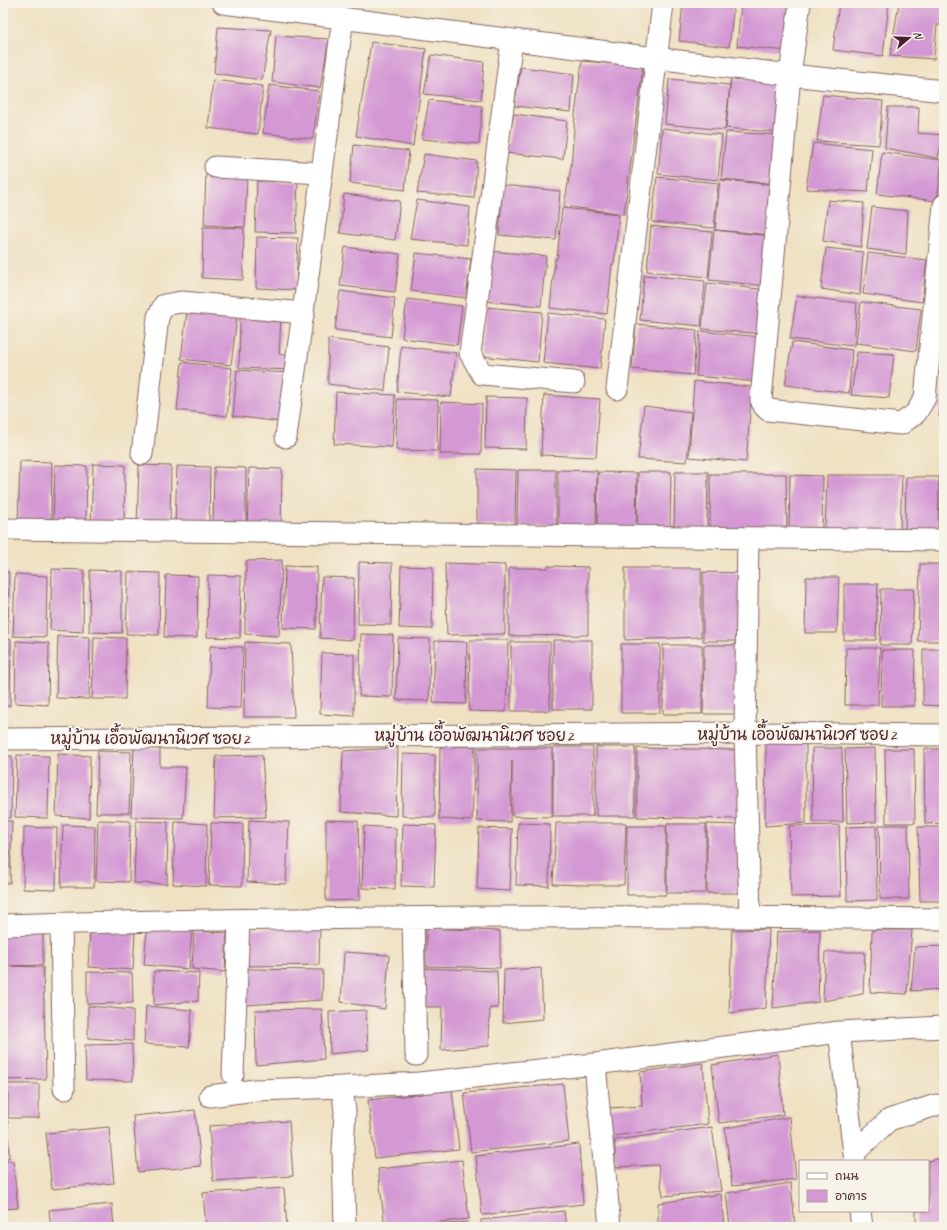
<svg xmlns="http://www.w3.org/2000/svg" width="947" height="1230" font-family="Caveat,'Playpen Sans Thai',sans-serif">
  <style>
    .building { fill: #d499d4 }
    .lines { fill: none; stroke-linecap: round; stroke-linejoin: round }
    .minor-casing { stroke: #846360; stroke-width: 23 }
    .minor { stroke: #fff; stroke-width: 21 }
    .labels { text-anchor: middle; stroke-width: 4; stroke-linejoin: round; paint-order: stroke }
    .street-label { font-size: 16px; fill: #4a1f2b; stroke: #f7f3e8 }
  </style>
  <rect width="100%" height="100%" fill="#f7f3e8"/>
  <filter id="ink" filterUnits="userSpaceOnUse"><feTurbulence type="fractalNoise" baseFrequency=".025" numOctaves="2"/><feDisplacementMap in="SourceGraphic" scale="8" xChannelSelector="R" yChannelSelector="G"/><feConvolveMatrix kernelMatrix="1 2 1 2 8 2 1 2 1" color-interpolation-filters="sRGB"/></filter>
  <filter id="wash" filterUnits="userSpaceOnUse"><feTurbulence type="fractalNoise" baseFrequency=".012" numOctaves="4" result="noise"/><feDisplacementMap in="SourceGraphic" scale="16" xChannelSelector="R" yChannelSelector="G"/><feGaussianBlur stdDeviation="0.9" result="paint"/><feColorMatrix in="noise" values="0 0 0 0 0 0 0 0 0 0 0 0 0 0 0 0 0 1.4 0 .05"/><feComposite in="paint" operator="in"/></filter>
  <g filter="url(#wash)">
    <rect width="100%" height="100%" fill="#efe1c2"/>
    <g id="blocks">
      <!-- building -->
      <path class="building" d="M 683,3 L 734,3 L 729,47 L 679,41 Z
        M 741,3 L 792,3 L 787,51 L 737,46 Z
        M 839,3 L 889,3 L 883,56 L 833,50 Z
        M 899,3 L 944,4 L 944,25 L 937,25 L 934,59 L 890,56 Z
        M 218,27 L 271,30 L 262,80 L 214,73 Z
        M 276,36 L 329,39 L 320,88 L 272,82 Z
        M 371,42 L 426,49 L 413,146 L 356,136 Z
        M 431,55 L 484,62 L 481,100 L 424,94 Z
        M 582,61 L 643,66 L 624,214 L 564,206 L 571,167 L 575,115 Z
        M 521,67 L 574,74 L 571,112 L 514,106 Z
        M 731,78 L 788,84 L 783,133 L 726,128 Z
        M 669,79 L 730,85 L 725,130 L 665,124 Z
        M 213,80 L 263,86 L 258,134 L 208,128 Z
        M 269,85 L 319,91 L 313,139 L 263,133 Z
        M 823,95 L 883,101 L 879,145 L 817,141 Z
        M 429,100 L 482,106 L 479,144 L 422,139 Z
        M 888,107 L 919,107 L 918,133 L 943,135 L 938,158 L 885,148 Z
        M 514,114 L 567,121 L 563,159 L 506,153 Z
        M 662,128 L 722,135 L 718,180 L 658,174 Z
        M 726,132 L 782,135 L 778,184 L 721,179 Z
        M 813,143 L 872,149 L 868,192 L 806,189 Z
        M 354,145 L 409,151 L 405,190 L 350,183 Z
        M 882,152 L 942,160 L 937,201 L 877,194 Z
        M 424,154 L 477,161 L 474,198 L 417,193 Z
        M 206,174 L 247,176 L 245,227 L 204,225 Z
        M 657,177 L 718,183 L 714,228 L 652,222 Z
        M 720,180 L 777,185 L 772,235 L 715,230 Z
        M 257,181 L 298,182 L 296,233 L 255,232 Z
        M 503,185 L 560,191 L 556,240 L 499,235 Z
        M 344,194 L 400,201 L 395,240 L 340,233 Z
        M 417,200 L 470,207 L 467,245 L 410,239 Z
        M 828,200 L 864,203 L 861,247 L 823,241 Z
        M 872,207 L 908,211 L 906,254 L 867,249 Z
        M 562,208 L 619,214 L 614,264 L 612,264 L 607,314 L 550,308 L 555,259 L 557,259 Z
        M 651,226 L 712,232 L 708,277 L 647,271 Z
        M 203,227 L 244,228 L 243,280 L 202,278 Z
        M 714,230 L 771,236 L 766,286 L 709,280 Z
        M 257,237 L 298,238 L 296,290 L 256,288 Z
        M 345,247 L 400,254 L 395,292 L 340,286 Z
        M 826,248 L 863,252 L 860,295 L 821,289 Z
        M 489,251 L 546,256 L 541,306 L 484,301 Z
        M 416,253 L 471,259 L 466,298 L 411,291 Z
        M 868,253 L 927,260 L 922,302 L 863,294 Z
        M 644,275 L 705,281 L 701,326 L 640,320 Z
        M 707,283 L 767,290 L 763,334 L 702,329 Z
        M 340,291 L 395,298 L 391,337 L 335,330 Z
        M 797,296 L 857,303 L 854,346 L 790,339 Z
        M 407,299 L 462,306 L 457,345 L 402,338 Z
        M 861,302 L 921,309 L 916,351 L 856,343 Z
        M 485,307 L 542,312 L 538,362 L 481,356 Z
        M 187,311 L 237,317 L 231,365 L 181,359 Z
        M 548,313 L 605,319 L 600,369 L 543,363 Z
        M 240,317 L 281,318 L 279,354 L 294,357 L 291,370 L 239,368 Z
        M 636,324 L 697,330 L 693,375 L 632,369 Z
        M 700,331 L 761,337 L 757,382 L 696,376 Z
        M 328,339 L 389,347 L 385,391 L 328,384 Z
        M 792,342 L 852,350 L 849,393 L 785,385 Z
        M 401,346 L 456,353 L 451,397 L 397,392 Z
        M 857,352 L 894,354 L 889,398 L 851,395 Z
        M 182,362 L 232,368 L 227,416 L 177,410 Z
        M 237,370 L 290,373 L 281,422 L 233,416 Z
        M 694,381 L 752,387 L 746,462 L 689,457 Z
        M 943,391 L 944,391 L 944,418 L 939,417 Z
        M 336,392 L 395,395 L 392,447 L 334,444 Z
        M 544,395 L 600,399 L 596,457 L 541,455 Z
        M 486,397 L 527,398 L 526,449 L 485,448 Z
        M 397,399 L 438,400 L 437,451 L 396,450 Z
        M 441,402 L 482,404 L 481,454 L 440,454 Z
        M 644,406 L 691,412 L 687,462 L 638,459 Z
        M 20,461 L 52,462 L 51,524 L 18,523 Z
        M 93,464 L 125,465 L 124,526 L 91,526 Z
        M 55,465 L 87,466 L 86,528 L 53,526 Z
        M 139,465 L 171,466 L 170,528 L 137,527 Z
        M 177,466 L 210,467 L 209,529 L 175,527 Z
        M 214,467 L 246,468 L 246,530 L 213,529 Z
        M 249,468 L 282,469 L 281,531 L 247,530 Z
        M 477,469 L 516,470 L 515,526 L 477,525 Z
        M 518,470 L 556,470 L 556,527 L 517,526 Z
        M 558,470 L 597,471 L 596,527 L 558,527 Z
        M 598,472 L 637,473 L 636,529 L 597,529 Z
        M 638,472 L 671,472 L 670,529 L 637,529 Z
        M 675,472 L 708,472 L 707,528 L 674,528 Z
        M 941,472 L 944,472 L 944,528 L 940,528 Z
        M 710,474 L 786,474 L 787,530 L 710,530 Z
        M 790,475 L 823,476 L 822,532 L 789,532 Z
        M 827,475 L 902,475 L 900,532 L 825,531 Z
        M 906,477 L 939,477 L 938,533 L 905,534 Z
        M 282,560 L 279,636 L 245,634 L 246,561 Z
        M 359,562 L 392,563 L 391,625 L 358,624 Z
        M 445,563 L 505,565 L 505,634 L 447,635 Z
        M 920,564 L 944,564 L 944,641 L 918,641 Z
        M 285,566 L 317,567 L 316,629 L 283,628 Z
        M 401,566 L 433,567 L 432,629 L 399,628 Z
        M 548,566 L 588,567 L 588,635 L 509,636 L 509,568 L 548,568 Z
        M 625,568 L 701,568 L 701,637 L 625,640 Z
        M 52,569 L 84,570 L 83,632 L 50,630 Z
        M 90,570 L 122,571 L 122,633 L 89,632 Z
        M 3,572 L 9,572 L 8,634 L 3,634 Z
        M 128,572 L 160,573 L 159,635 L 126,634 Z
        M 703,572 L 743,573 L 742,641 L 703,641 Z
        M 15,574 L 47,576 L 46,637 L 13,636 Z
        M 166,575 L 198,576 L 197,638 L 164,637 Z
        M 208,575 L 241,576 L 240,638 L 207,637 Z
        M 322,577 L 354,578 L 353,640 L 320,638 Z
        M 806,577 L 839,577 L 837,633 L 805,633 Z
        M 844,584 L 878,584 L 876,640 L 844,640 Z
        M 881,589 L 914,589 L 912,645 L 880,645 Z
        M 361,634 L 393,635 L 392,697 L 359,696 Z
        M 58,636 L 90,637 L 89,699 L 56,698 Z
        M 94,637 L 126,638 L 125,699 L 92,699 Z
        M 398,638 L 430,639 L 429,701 L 396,700 Z
        M 3,639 L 11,639 L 10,706 L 3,706 Z
        M 470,640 L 508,640 L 506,712 L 469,711 Z
        M 553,640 L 592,640 L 592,709 L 553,709 Z
        M 16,641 L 49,643 L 48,705 L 15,703 Z
        M 435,641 L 467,642 L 466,704 L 433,703 Z
        M 245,642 L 291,644 L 294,717 L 244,717 Z
        M 511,642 L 550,642 L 550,711 L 511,711 Z
        M 621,644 L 660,644 L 660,713 L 621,713 Z
        M 663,645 L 702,645 L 702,714 L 663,714 Z
        M 704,645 L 743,645 L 743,714 L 703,714 Z
        M 210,646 L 243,647 L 241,708 L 208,707 Z
        M 846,648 L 880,648 L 878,705 L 845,705 Z
        M 923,649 L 944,649 L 944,706 L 923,705 Z
        M 882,650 L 915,650 L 914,706 L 881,706 Z
        M 322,653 L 354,654 L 354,716 L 320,714 Z
        M 766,738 L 806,740 L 806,823 L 765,826 Z
        M 475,746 L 472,821 L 439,819 L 440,747 Z
        M 134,747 L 160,749 L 160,767 L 186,767 L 183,818 L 131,817 Z
        M 553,747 L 593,747 L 593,816 L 553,816 Z
        M 596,747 L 635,747 L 635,816 L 596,816 Z
        M 398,748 L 396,816 L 341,812 L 343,751 Z
        M 477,748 L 552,748 L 552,817 L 512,816 L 512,761 L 510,822 L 477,821 Z
        M 637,748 L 742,750 L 741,819 L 637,817 Z
        M 812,748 L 842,748 L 843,822 L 813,822 Z
        M 875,748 L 876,822 L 847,823 L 845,749 Z
        M 885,749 L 914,749 L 915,823 L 886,823 Z
        M 924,749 L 944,749 L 944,823 L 925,824 Z
        M 98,751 L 131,752 L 129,813 L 96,813 Z
        M 58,754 L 90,756 L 89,818 L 56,816 Z
        M 403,754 L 435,755 L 435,817 L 402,816 Z
        M 17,755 L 49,756 L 48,818 L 15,817 Z
        M 262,755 L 266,817 L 214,818 L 216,756 Z
        M 3,756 L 12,756 L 11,818 L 3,818 Z
        M 98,820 L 130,821 L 129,882 L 96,881 Z
        M 249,820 L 289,822 L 286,884 L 247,882 Z
        M 326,820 L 358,821 L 360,900 L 326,901 Z
        M 3,821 L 12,821 L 10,883 L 3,883 Z
        M 136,821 L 168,822 L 167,884 L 134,883 Z
        M 175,822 L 207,824 L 206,886 L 173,884 Z
        M 211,823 L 243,824 L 242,886 L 209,885 Z
        M 518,823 L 550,824 L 549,886 L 516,885 Z
        M 556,823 L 626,823 L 624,885 L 587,885 L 553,884 Z
        M 403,824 L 436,825 L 434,887 L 401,886 Z
        M 667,824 L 706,824 L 706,893 L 667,893 Z
        M 707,824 L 743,825 L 743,893 L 707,893 Z
        M 63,825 L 95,826 L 94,887 L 61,887 Z
        M 839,825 L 841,896 L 791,897 L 789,826 Z
        M 879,825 L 908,825 L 909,899 L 880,899 Z
        M 364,826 L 396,828 L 395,889 L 362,888 Z
        M 627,826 L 666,826 L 666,895 L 627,895 Z
        M 876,826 L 877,900 L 847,901 L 846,827 Z
        M 24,827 L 57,828 L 56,890 L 23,889 Z
        M 918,827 L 944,827 L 944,901 L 920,901 Z
        M 479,828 L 512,829 L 510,891 L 477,889 Z
        M 3,927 L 43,928 L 43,965 L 3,966 Z
        M 320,927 L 319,965 L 245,966 L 245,930 Z
        M 147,928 L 192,931 L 189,969 L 144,965 Z
        M 426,928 L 500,931 L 500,968 L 426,966 Z
        M 90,929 L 135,933 L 133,970 L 88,967 Z
        M 769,929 L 766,1008 L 729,1013 L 732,930 Z
        M 820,930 L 818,1002 L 773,1008 L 777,932 Z
        M 872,930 L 912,930 L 907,994 L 870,992 Z
        M 194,931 L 227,933 L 225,972 L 192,969 Z
        M 944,946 L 944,989 L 911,991 L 915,947 Z
        M 344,952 L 389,955 L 385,1009 L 341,1002 Z
        M 825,952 L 865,952 L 863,994 L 823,1001 Z
        M 3,966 L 43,967 L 46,1079 L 3,1080 Z
        M 423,968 L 497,971 L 498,1008 L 490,1008 L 489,1046 L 441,1050 L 442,1007 L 423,1007 Z
        M 541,968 L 543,1019 L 503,1023 L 504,970 Z
        M 246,969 L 323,970 L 322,1000 L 246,1005 Z
        M 154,971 L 199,973 L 198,1001 L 154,1005 Z
        M 87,972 L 132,973 L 133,1003 L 87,1004 Z
        M 88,1006 L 133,1010 L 133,1041 L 88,1038 Z
        M 146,1006 L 192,1010 L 189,1047 L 144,1044 Z
        M 322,1009 L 324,1059 L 256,1065 L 255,1010 Z
        M 366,1010 L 368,1050 L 330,1054 L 329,1012 Z
        M 132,1044 L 133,1081 L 86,1080 L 85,1045 Z
        M 778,1054 L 783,1115 L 719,1123 L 712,1065 Z
        M 703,1063 L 708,1124 L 612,1136 L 609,1108 L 642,1106 L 640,1072 Z
        M 941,1063 L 944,1063 L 944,1090 L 943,1090 Z
        M 8,1084 L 39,1084 L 39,1118 L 8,1118 Z
        M 563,1084 L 569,1141 L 471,1152 L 464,1093 Z
        M 452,1090 L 459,1149 L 375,1158 L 368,1100 Z
        M 195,1110 L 201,1166 L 138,1172 L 133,1116 Z
        M 790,1117 L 796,1179 L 732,1186 L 725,1128 Z
        M 3,1121 L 8,1121 L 9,1158 L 3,1158 Z
        M 289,1121 L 293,1176 L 213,1181 L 209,1126 Z
        M 109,1127 L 114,1183 L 52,1189 L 46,1133 Z
        M 712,1127 L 721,1191 L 663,1196 L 658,1165 L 615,1167 L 615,1140 Z
        M 579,1144 L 583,1204 L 482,1215 L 476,1156 Z
        M 944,1157 L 944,1225 L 916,1227 L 916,1211 L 928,1211 L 928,1161 Z
        M 462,1160 L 469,1219 L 398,1227 L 385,1227 L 378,1169 Z
        M 3,1161 L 13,1161 L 18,1208 L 3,1209 Z
        M 791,1183 L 795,1227 L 730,1227 L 726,1193 Z
        M 284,1188 L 287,1227 L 206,1227 L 203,1193 Z
        M 721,1194 L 724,1227 L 658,1227 L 658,1203 Z
        M 112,1204 L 114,1227 L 51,1227 L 49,1210 Z
        M 564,1211 L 566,1227 L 481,1227 L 481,1220 Z
        M 467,1222 L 468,1227 L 429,1227 L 429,1226 Z"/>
    </g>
  </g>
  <g filter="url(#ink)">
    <use href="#blocks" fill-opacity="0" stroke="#846360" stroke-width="1"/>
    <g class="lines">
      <!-- minor casing -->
      <g class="minor-casing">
        <path id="minor" d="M 223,3 L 790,75 L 944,91
          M 800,3 L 790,75 L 761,400 L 764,406 L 768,410 L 901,424 L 916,413 L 925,398 L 944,205
          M 512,40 L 470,353 L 482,374 L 574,382
          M 215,167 L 322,173
          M 617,389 L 663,3
          M 286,437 L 343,18
          M 142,454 L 158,317 L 164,305 L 181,302 L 304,313
          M 3,529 L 944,540
          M 748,538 L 745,733 L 750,917
          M 3,739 L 745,733 L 944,735
          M 413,918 L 416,1055
          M 61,923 L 64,1089
          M 3,925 C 317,916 630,915 944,919
          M 839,1032 L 855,1161
          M 595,1064 L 610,1227
          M 233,1074 L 239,921
          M 210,1096 L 255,1090 L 342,1087
          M 854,1153 L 889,1120 L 936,1105
          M 860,1211 L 862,1227
          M 345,1227 L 343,1151 L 345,1111 L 342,1087 L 419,1083 L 595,1064 L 839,1032 L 944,1027"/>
      </g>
      <!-- minor -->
      <use href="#minor" class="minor"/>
    </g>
  </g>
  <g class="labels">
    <!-- street labels -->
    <g class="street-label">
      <text x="797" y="740">หมู่บ้าน เอื้อพัฒนานิเวศ ซอย2</text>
      <text x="474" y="741">หมู่บ้าน เอื้อพัฒนานิเวศ ซอย2</text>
      <text x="150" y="744">หมู่บ้าน เอื้อพัฒนานิเวศ ซอย2</text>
    </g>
  </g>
  <!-- margin -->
  <rect width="947" height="1230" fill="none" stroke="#f7f3e8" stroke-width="16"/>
  <!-- legend -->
  <rect x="799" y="1160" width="130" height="52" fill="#f7f3e8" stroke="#b29e9c"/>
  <rect x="807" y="1173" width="20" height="6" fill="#ffffff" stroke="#b29e9c"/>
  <text x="835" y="1180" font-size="12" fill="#4a1f2b">ถนน</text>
  <rect x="807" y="1190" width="20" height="12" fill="#d499d4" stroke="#b29e9c"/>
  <text x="835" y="1200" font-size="12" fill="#4a1f2b">อาคาร</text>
  <!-- north arrow -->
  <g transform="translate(909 38) rotate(71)" stroke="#f7f3e8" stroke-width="3" paint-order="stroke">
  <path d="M0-3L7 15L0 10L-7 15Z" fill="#4a1f2b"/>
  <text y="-6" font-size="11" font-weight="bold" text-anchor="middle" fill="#4a1f2b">N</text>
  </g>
</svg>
